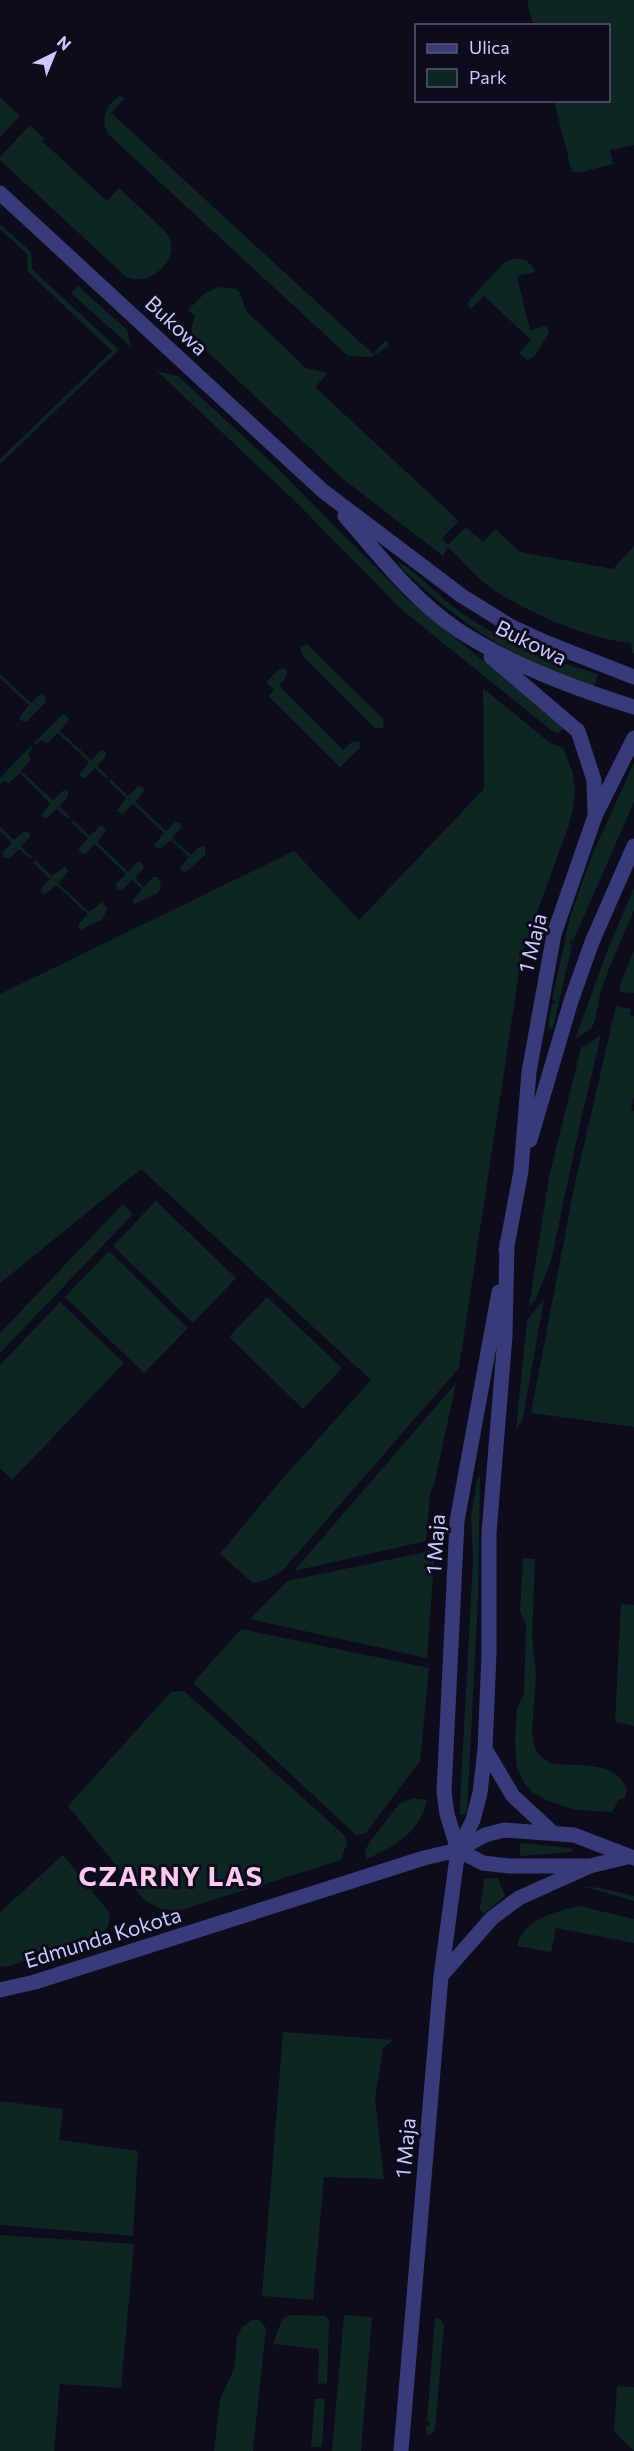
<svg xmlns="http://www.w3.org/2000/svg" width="634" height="2451" font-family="Commissioner,sans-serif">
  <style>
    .green { fill: #0f2523 }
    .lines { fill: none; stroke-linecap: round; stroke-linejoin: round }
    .tertiary { stroke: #383a79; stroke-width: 15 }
    .labels { text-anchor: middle; stroke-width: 6; stroke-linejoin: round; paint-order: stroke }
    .street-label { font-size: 21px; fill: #cac8fd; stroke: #0d0c1c }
    .district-label { font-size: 27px; font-weight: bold; letter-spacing: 1.5px; fill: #fdcaee; stroke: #0d0c1c }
  </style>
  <rect width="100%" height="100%" fill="#0d0c1c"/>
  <!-- green -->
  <path class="green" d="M 527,0 L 634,0 L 634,145 L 610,150 L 613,164 L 582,172 L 572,172 L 554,101 L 608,100 L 608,26 L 533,25 Z
    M 120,96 L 125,98 L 111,113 L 132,132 L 373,354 L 386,340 L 389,346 L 371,357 L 348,356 L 109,135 C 99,121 106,104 120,96 Z
    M 0,97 L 20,116 L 0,137 Z
    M 30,125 L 44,138 L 42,141 L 107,201 L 119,188 L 165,231 C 187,255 148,292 124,275 L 0,160 L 0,157 Z
    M 0,224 L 31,252 L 32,269 L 119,350 L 0,464 L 0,459 L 112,351 L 28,272 L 27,254 L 0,229 Z
    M 513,259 C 524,258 531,262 535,272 L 517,276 L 530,330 L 547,326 L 549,333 L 534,357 L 528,360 L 519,353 L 531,340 L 484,296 L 471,309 L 468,304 L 470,299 L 505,262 Z
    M 78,286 L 127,330 L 131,347 L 71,293 Z
    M 218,287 L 236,289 L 240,293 L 246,311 L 306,368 L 328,373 L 315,387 L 459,521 L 442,538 L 448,545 L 466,527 L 483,542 L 495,529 L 520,552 L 613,569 L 634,546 L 634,653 L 632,653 L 631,643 C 590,640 525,612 491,588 C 475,577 462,560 448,547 L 443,556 L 343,479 L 194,339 L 191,329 L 195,316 L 188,310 L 204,294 Z
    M 157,371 L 178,376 L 272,463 L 407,599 L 565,727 L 558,733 L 551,730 L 402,610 L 298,504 Z
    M 398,562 C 410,566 444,601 459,611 C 501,641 549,660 598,674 L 594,687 C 528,666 470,631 420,585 C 413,578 401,570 398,562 Z
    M 307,644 L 383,719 L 384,728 L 375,728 L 303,656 L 300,647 Z
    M 284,668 L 287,670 L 286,677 L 279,686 L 343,750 L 353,741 L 360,742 L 360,748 L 340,767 L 268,696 L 274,690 L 266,682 L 278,670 Z
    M 0,674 L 31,703 L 41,693 L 46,697 L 46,702 L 27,721 L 22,721 L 19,718 L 29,705 L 0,678 Z
    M 483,688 L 550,743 L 563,748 L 573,773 L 575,790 L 574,803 L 569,825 L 522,953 L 459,1368 L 282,1571 L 267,1580 L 253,1583 L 220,1554 L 277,1485 L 371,1380 L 141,1169 L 0,1283 L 0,994 L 294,851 L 359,920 L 484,789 Z
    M 62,715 L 66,715 L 69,719 L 60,731 L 91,760 L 101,750 L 106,752 L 106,756 L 97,766 L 108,777 L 106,779 L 95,768 L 84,779 L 79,775 L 89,762 L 58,733 L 47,743 L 41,740 L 36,745 L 34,743 Z
    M 31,746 L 33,748 L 28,754 L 31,760 L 21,771 L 53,800 L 64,790 L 68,792 L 68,797 L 59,806 L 70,817 L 68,819 L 57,809 L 46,819 L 41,816 L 50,803 L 20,773 L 9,783 L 3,781 L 0,784 L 0,778 Z
    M 634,763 L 634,802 L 573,941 L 571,940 L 570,943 L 572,945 L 553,1028 L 551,1029 L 548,1026 L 552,1004 L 554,1004 L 555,1001 L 552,1000 L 570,917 L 592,855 Z
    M 111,779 L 128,796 L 138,786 L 144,788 L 144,791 L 135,802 L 166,831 L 175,822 L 181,823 L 181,828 L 172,838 L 191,855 L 199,847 L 205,846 L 205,855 L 186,872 L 181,871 L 180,868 L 189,857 L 171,840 L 160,849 L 155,847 L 155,844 L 164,833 L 133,804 L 122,814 L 117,811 L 126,798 L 109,782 Z
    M 73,820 L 90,836 L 100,826 L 103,826 L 106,831 L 97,842 L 128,872 L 137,862 L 141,862 L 144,868 L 135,878 L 144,887 L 153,877 L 158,877 L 161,886 L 158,893 L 134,904 L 133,900 L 142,889 L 132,880 L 122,890 L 117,889 L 116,884 L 126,874 L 95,844 L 85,854 L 79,852 L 79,849 L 88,838 L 71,822 Z
    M 0,827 L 14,840 L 25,831 L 30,833 L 30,837 L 21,847 L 32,857 L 30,859 L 19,849 L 9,859 L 3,857 L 3,852 L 12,843 L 0,831 Z
    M 35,860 L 52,876 L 65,866 L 68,872 L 58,883 L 89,912 L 102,902 L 107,909 L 102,920 L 80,930 L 78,925 L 88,914 L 56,885 L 46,894 L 41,893 L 41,888 L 50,879 L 33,862 Z
    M 634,888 L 634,910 L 608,971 L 600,994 L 595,1021 L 591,1029 L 575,1039 L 609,946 Z
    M 634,951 L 634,993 L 621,992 L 619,987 Z
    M 616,1006 L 631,1009 L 630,1015 L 634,1016 L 634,1095 L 631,1110 L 634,1111 L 634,1427 L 531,1413 L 574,1188 Z
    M 601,1035 L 581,1119 L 551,1261 L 535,1301 L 529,1306 L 549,1177 L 581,1048 Z
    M 156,1201 L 236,1278 L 193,1323 L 113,1246 Z
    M 123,1204 L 133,1214 L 0,1353 L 0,1333 Z
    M 109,1251 L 188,1328 L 144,1373 L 65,1297 Z
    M 267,1297 L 342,1368 L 303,1409 L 229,1337 Z
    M 544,1299 L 523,1418 L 516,1429 L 527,1320 Z
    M 60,1302 L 124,1363 L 12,1480 L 0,1468 L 0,1365 Z
    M 456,1383 L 435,1481 L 430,1495 L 426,1541 L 294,1571 Z
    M 480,1476 L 478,1599 L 467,1811 L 464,1815 L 460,1814 L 460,1802 L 473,1560 L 471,1516 L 477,1479 Z
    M 435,1550 L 427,1658 L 250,1619 L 287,1581 Z
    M 523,1558 L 535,1559 L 532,1636 L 536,1673 L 532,1732 L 535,1748 L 538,1754 L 552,1764 C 579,1766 617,1760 627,1791 L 624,1799 L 620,1798 L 612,1812 L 576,1810 L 548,1801 L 532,1792 L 525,1784 L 517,1768 L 515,1742 L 517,1708 L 524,1694 L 526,1625 L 520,1611 Z
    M 621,1604 L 634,1605 L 634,1726 L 615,1722 Z
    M 241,1629 L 429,1668 L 420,1761 L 365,1834 L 356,1835 L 193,1683 Z
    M 184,1691 L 344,1835 L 347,1843 L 341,1860 L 178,1911 L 161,1909 L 144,1900 L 68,1806 L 171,1692 Z
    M 413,1798 L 427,1800 C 420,1833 395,1846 367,1859 L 365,1851 L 369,1843 L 399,1804 Z
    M 520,1843 L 570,1848 L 573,1850 L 571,1852 L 520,1856 Z
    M 63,1855 L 108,1911 C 111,1920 109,1925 104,1933 L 10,1966 L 0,1967 L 0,1912 Z
    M 498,1878 L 505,1896 L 483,1914 L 480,1909 L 484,1879 Z
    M 582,1886 L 600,1888 L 634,1896 L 634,1901 Z
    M 579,1906 L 634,1919 L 634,1943 L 556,1928 L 551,1952 L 517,1946 C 522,1920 557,1911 579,1906 Z
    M 283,2032 L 394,2040 L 383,2048 L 375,2099 L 384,2179 L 324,2177 L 313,2300 L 262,2296 Z
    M 0,2101 L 63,2109 L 59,2140 L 138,2151 L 133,2236 L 0,2225 Z
    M 0,2235 L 134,2244 L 121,2388 L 60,2384 L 54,2451 L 0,2451 Z
    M 291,2315 L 325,2316 L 329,2320 L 327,2384 L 318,2383 L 319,2349 L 273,2344 L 282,2319 Z
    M 344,2315 L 372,2317 L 361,2451 L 332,2451 Z
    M 435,2318 L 440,2319 L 444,2324 L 435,2430 L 429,2436 L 426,2432 L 426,2426 L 429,2426 L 430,2423 L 427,2420 Z
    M 252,2320 L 259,2320 L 266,2328 L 253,2451 L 214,2451 L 220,2399 L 234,2369 L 237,2337 L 242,2327 Z
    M 617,2386 L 634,2387 L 634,2451 L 614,2432 Z
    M 315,2399 L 325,2399 L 322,2447 L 311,2447 Z"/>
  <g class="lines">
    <!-- tertiary -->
    <path class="tertiary" d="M 0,193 L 323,491 L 462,596 L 512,627 L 547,643 L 634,677
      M 345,516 C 379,555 414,601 458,630 C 512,665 573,688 634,707
      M 491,657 L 578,731 L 594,780 L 595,813
      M 530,1140 L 571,1001 L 592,942 L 634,846
      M 506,1251 L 521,1171 L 529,1072 L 554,934 L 595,816 L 634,738
      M 485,1749 L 513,1796 L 553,1833
      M 458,1850 L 447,1814 L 444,1792 L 457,1521 L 499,1292
      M 458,1850 L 483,1863 L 509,1866 L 590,1866 L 627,1857
      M 441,1976 L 492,1918 L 519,1898 L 590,1866
      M 0,1990 L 35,1982 L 424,1858 L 458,1850 L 485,1835 L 504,1830 L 574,1835 L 634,1858
      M 401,2451 L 441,1976 L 458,1850 L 473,1820 L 480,1793 L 485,1749 L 489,1654 L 489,1533 L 505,1336 L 507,1243"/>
  </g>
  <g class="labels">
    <!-- street labels -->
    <g class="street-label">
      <text transform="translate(176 326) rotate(43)" y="7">Bukowa</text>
      <text transform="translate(531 643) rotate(26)" y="7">Bukowa</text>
      <text transform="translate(533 943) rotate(-76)" y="7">1 Maja</text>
      <text transform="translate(436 1544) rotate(-86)" y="7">1 Maja</text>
      <text transform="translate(103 1938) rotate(-17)" y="7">Edmunda Kokota</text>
      <text transform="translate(406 2148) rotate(-85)" y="7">1 Maja</text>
    </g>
    <!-- district labels -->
    <g class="district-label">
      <text x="171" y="1886">CZARNY LAS</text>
    </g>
  </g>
  <!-- legend -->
  <rect x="415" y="24" width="195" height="78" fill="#0d0c1c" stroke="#595776" stroke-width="1.5"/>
  <rect x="427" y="44" width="30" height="9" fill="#383a79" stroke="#595776" stroke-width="1.5"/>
  <text x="469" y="54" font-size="18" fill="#cac8fd">Ulica</text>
  <rect x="427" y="69" width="30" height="18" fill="#0f2523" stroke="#595776" stroke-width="1.5"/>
  <text x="469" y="84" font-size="18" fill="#cac8fd">Park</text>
  <!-- north arrow -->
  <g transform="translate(54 54) rotate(43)" stroke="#0d0c1c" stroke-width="4.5" paint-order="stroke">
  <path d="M0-4.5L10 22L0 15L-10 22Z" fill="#cac8fd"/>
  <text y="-9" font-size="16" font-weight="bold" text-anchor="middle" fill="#cac8fd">N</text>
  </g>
</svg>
